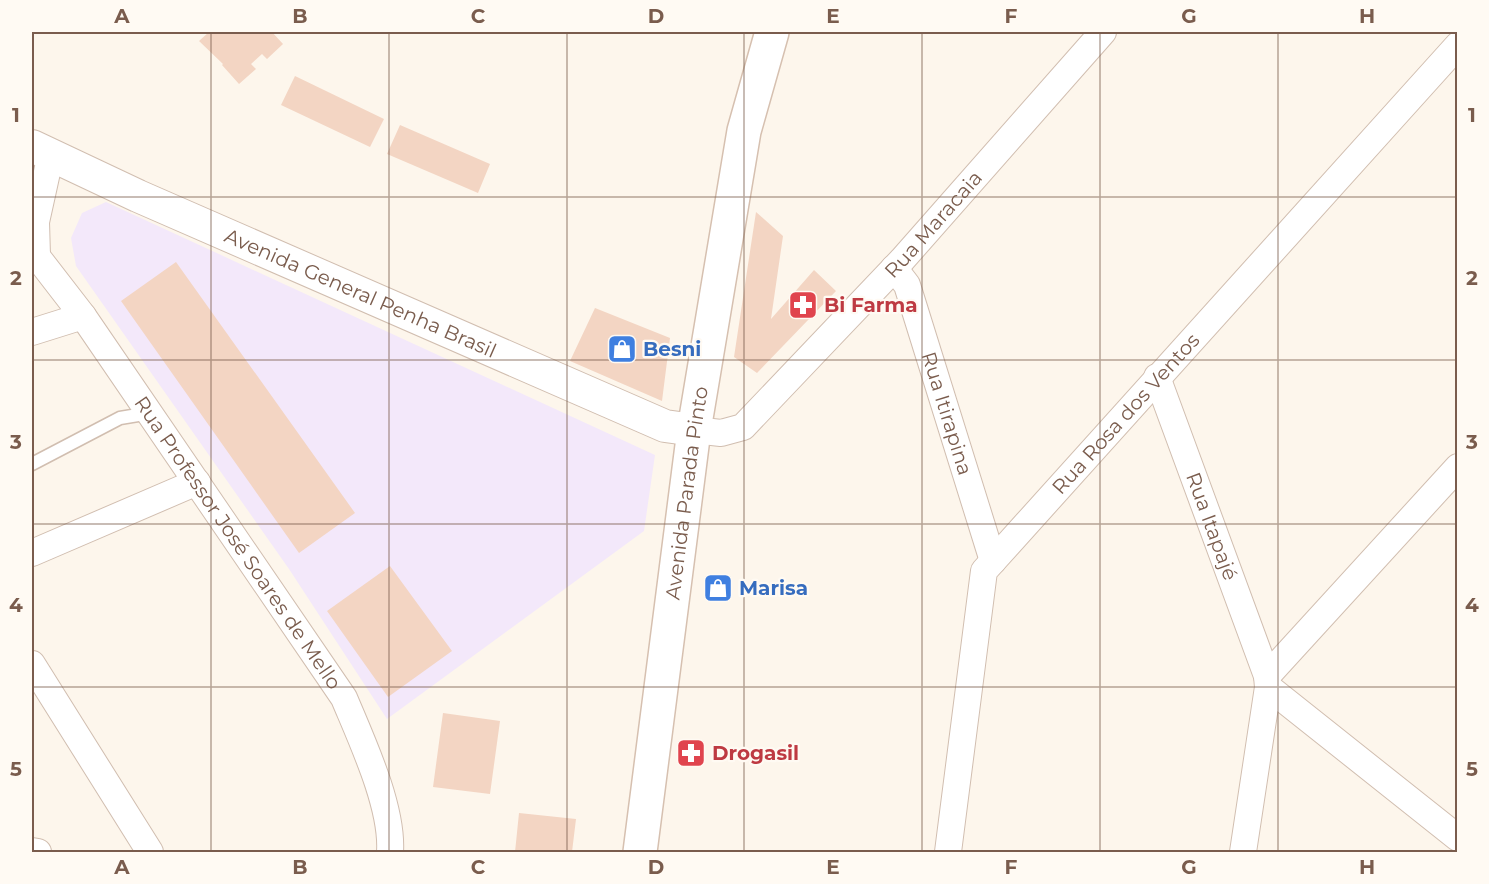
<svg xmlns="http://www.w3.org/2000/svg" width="1489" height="884" font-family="Montserrat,sans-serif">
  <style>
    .education { fill: #f3e8fa }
    .building { fill: #f3d5c3 }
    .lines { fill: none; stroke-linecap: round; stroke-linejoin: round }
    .service-casing { stroke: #d1beb0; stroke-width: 15 }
    .minor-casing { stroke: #d1beb0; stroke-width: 28 }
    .tertiary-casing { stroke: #d1beb0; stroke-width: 34 }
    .secondary-casing { stroke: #d6c0b0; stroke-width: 36 }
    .service { stroke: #fff; stroke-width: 12 }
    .minor { stroke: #fff; stroke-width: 26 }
    .tertiary { stroke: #fff; stroke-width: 32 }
    .secondary { stroke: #fff; stroke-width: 33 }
    .grid { fill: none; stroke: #7a5c4d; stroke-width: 1.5; stroke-opacity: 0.55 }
    .labels { text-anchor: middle; stroke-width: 4.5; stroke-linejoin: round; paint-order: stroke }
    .street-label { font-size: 20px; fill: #7a5c4d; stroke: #fffaf3 }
    .health-label { font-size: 20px; font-weight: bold; fill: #be3a42; stroke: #fffaf3; text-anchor: start }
    .shop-label { font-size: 20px; font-weight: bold; fill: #366cbe; stroke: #fffaf3; text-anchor: start }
    .neatline { fill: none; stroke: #7a5c4d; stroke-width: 2 }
    .grid-label { font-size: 20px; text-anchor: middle; font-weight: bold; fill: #7a5c4d }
  </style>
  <rect width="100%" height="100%" fill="#fdf6ec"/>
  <!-- education -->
  <path class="education" d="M 106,202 L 655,455 L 644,531 L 387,719 L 289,569 L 76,266 L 71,238 L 82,213 Z"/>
  <!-- building -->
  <path class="building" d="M 209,32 L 272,32 L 283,44 L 267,59 L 262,54 L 251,64 L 256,69 L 239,84 L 222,65 L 223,64 L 199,41 Z
    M 295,76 L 384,119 L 370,147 L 281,105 Z
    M 400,125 L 490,164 L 478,193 L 387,154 Z
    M 756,212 L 783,236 L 771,319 L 814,270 L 836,291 L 757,373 L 734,357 Z
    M 176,262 L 355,513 L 299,553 L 121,301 Z
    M 595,308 L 670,338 L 662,401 L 570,361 Z
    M 390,566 L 452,651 L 388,697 L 327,611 Z
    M 443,713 L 500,721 L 490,794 L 433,787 Z
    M 519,813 L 576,819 L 572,852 L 515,852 Z"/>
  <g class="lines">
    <!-- service casing -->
    <g class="service-casing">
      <path id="service" d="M 32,464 L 120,418 L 150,413"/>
    </g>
    <!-- minor casing -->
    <g class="minor-casing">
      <g id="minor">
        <path id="s1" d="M 32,250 L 83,316 L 344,698 C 362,741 393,807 390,852"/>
        <path d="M 37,256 L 36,222 L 51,154"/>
        <path id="s2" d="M 894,268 L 907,285 L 993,561"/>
        <path d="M 32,332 L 83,316"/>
        <path id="s3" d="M 1157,377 L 1267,676 L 1268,687 L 1243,852"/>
        <path id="s4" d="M 694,430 L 721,433 L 743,427 L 902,260 L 1103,32"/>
        <path d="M 32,553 L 197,482"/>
        <path d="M 32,664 L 150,852"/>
        <path d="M 1267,676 L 1458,467"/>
        <path d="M 1268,687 L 1458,838"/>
        <path d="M 32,851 L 38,852"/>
        <path id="s5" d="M 948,852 L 984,571 L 1458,45"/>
      </g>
    </g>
    <!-- tertiary casing -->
    <g class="tertiary-casing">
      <g id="tertiary">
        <path id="s6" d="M 32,146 L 138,196 L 665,426 L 694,430"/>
      </g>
    </g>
    <!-- secondary casing -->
    <g class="secondary-casing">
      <g id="secondary">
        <path id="s7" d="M 640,852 L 694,430 L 744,131 L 772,32"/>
      </g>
    </g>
    <!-- service -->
    <use href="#service" class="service"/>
    <!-- minor -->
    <use href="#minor" class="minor"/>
    <!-- tertiary -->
    <use href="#tertiary" class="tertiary"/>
    <!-- secondary -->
    <use href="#secondary" class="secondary"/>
  </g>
  <!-- grid -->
  <path class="grid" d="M 211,32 L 211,852M 389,32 L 389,852M 567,32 L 567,852M 744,32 L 744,852M 922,32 L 922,852M 1100,32 L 1100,852M 1278,32 L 1278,852M 32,197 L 1458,197M 32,360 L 1458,360M 32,524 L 1458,524M 32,687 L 1458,687"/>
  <!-- icons -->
  <defs>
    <g id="pharmacy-square" transform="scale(1.5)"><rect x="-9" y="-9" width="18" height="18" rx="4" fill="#e0444e" stroke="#fffaf3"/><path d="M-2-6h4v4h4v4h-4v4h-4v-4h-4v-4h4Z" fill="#fff"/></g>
    <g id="shop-square" transform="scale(1.5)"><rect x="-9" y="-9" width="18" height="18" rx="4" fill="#3f7fe0" stroke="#fffaf3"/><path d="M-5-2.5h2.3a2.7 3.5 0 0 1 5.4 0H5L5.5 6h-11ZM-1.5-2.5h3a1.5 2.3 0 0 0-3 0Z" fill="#fff"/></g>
  </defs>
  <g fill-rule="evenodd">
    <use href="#pharmacy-square" x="803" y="305"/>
    <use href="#shop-square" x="622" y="349"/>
    <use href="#shop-square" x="718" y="588"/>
    <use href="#pharmacy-square" x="691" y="753"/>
  </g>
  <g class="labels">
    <!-- street labels -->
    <g class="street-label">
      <text dy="7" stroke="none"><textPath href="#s4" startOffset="328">Rua Maracaia</textPath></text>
      <text dy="7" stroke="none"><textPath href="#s6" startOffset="360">Avenida General Penha Brasil</textPath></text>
      <text dy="7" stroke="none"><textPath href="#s2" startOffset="156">Rua Itirapina</textPath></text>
      <text dy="7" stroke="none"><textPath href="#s5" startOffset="495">Rua Rosa dos Ventos</textPath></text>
      <text dy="7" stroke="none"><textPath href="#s7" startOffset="362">Avenida Parada Pinto</textPath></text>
      <text dy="7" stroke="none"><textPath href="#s3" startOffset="159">Rua Itapajé</textPath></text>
      <text dy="7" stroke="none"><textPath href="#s1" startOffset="358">Rua Professor José Soares de Mello</textPath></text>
    </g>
    <!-- health labels -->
    <g class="health-label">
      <text x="824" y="312">Bi Farma</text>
      <text x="712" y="760">Drogasil</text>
    </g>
    <!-- shop labels -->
    <g class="shop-label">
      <text x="643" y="356">Besni</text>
      <text x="739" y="595">Marisa</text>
    </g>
  </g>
  <!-- border -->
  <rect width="1489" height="884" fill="none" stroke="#fffaf3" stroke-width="66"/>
  <rect x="33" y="33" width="1423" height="818" class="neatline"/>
  <g class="grid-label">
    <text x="122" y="23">A</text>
    <text x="300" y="23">B</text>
    <text x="478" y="23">C</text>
    <text x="656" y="23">D</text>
    <text x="833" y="23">E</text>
    <text x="1011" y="23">F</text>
    <text x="1189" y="23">G</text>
    <text x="1367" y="23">H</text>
    <text x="16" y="122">1</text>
    <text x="1472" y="122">1</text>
    <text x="16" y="285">2</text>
    <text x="1472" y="285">2</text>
    <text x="16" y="449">3</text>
    <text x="1472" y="449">3</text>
    <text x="16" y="612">4</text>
    <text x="1472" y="612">4</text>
    <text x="16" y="776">5</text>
    <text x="1472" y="776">5</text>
    <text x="122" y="874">A</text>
    <text x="300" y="874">B</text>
    <text x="478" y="874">C</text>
    <text x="656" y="874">D</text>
    <text x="833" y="874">E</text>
    <text x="1011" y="874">F</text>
    <text x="1189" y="874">G</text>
    <text x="1367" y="874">H</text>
  </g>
</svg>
